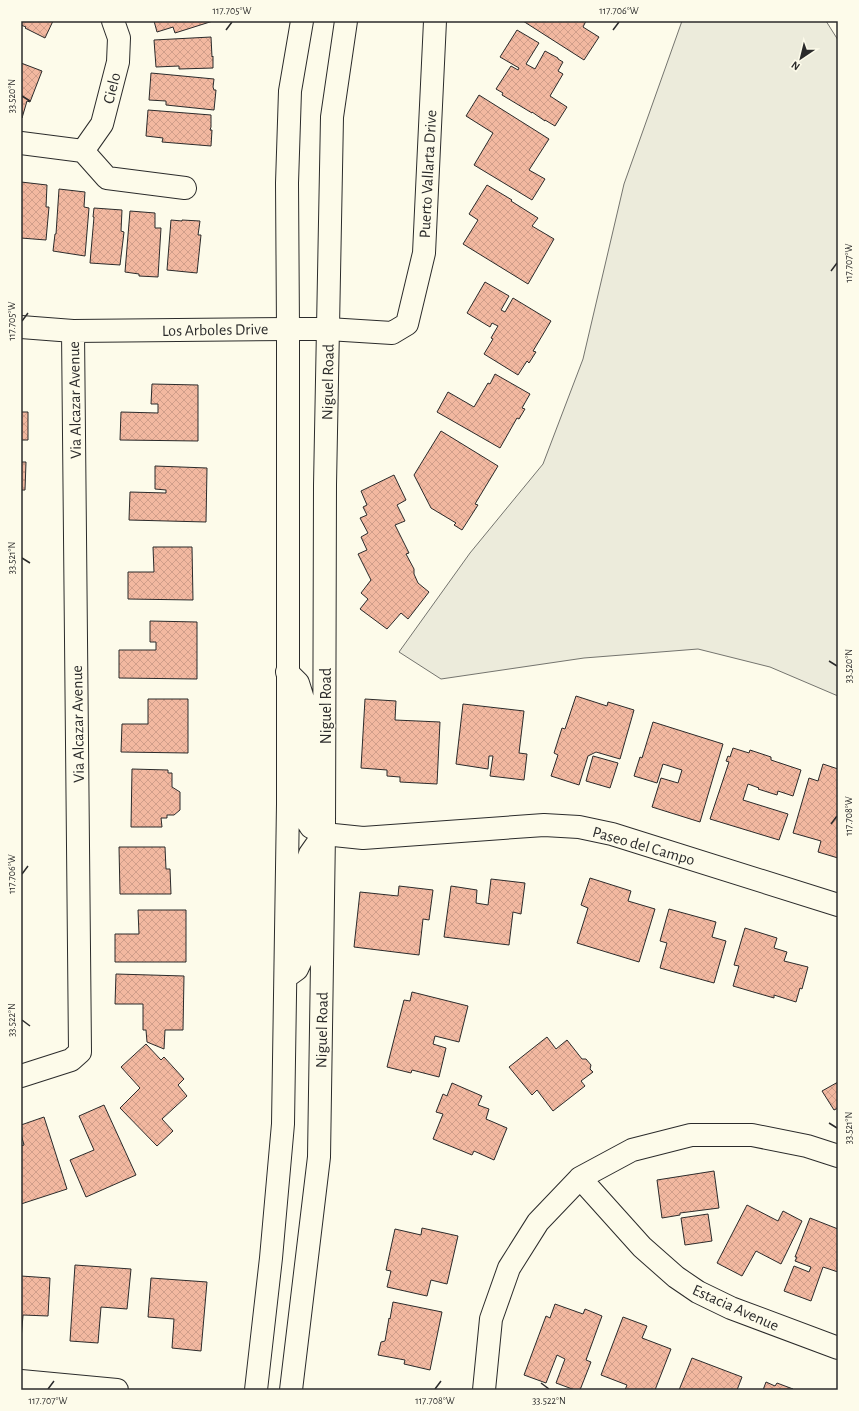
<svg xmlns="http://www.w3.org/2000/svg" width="859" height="1411" font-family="'Alegreya Sans',sans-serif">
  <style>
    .green { fill: #ecebdb; stroke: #74746e }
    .building { fill: url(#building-cross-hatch); stroke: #2b2b2b }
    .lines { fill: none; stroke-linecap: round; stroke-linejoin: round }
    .minor-casing { stroke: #2b2b2b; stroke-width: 24 }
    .major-casing { stroke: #2b2b2b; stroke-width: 24 }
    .minor { stroke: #fdfbea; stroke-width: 22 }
    .major { stroke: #fdfbea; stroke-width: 22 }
    .ticks { fill: none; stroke: #2b2b2b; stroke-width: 1.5 }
    .labels { text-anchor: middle; stroke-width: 3; stroke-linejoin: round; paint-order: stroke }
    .street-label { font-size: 16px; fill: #2b2b2b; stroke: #fdfbea }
    .neatline { fill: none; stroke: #2b2b2b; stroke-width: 1.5 }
    .ticks-label { font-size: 10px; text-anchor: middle; fill: #2b2b2b }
  </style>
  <defs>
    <pattern id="building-cross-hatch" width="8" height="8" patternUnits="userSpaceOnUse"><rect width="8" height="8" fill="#f2b8a0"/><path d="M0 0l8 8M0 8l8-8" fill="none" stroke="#d09e8a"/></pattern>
  </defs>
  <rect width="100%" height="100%" fill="#fdfbea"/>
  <!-- green -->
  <path class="green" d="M 682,21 L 826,21 L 838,40 L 838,696 L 770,667 L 698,649 L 584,658 L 441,679 L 399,652 L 470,553 L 543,464 L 583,359 L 624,184 Z"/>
  <!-- building -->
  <path class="building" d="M 21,21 L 53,21 L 45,38 L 25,28 L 26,27 L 21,25 Z
    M 154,21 L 213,21 L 175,33 L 173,27 L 157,32 Z
    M 523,21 L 586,21 L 583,27 L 599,37 L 584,60 Z
    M 517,30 L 539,43 L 526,64 L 535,69 L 545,51 L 558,58 L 558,59 L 563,62 L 558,71 L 563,74 L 550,96 L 567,107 L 555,126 L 545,120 L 545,121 L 532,112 L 532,113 L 502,95 L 503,93 L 496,89 L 511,66 L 518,70 L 519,68 L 500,57 Z
    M 211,37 L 212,57 L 213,56 L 213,68 L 179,69 L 179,66 L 156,67 L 154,40 Z
    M 21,63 L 42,71 L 30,102 L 27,101 L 22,118 Z
    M 151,73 L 214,79 L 213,87 L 214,90 L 216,90 L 214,110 L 166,105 L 166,101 L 149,100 Z
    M 479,95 L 549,139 L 529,170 L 545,179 L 532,200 L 474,165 L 493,133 L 466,116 Z
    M 148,110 L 211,115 L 211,127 L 210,130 L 212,130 L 211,146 L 162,142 L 163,138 L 146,136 Z
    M 21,182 L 47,185 L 46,207 L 49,207 L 46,240 L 21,238 Z
    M 487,185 L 512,200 L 511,201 L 538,218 L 532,226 L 554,239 L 528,284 L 463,244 L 478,220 L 469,214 Z
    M 59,189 L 85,192 L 84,207 L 89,208 L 85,256 L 53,251 L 55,234 L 56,234 Z
    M 94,208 L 122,210 L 121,231 L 124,232 L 120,265 L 90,263 L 94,217 L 93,217 Z
    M 130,211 L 155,213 L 155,228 L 161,228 L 158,277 L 139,276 L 139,274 L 125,272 Z
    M 171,220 L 182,221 L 182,220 L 200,221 L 198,235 L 201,235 L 197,273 L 167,270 Z
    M 485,282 L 509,296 L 501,310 L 505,312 L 513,298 L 551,321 L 533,351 L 536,352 L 529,363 L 527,361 L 518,375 L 484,354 L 493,339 L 491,338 L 498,326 L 492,323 L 490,327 L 467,313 Z
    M 495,374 L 530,394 L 522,408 L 525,409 L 519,419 L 517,418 L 500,448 L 437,412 L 448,392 L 474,407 L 488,383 L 490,384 Z
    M 152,384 L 198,385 L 198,441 L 120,440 L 121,412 L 158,413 L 158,404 L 151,404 Z
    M 21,412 L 28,412 L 28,440 L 21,440 Z
    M 441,431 L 498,466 L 475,504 L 478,505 L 462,530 L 454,525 L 456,523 L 431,508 L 414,475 Z
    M 21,462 L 26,462 L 25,490 L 21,490 Z
    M 155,466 L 207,468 L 206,522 L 129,520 L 130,492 L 166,493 L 166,490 L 155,489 Z
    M 394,475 L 406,500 L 397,505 L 405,521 L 395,525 L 409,553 L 406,554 L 414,569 L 414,574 L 418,583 L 429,592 L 408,619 L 401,613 L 387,629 L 360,609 L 368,599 L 361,593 L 371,580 L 358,554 L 367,550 L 361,537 L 368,533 L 360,518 L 367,515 L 363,507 L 367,505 L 361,491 Z
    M 153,547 L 192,547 L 193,600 L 128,599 L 128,572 L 154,572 Z
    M 150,621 L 197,622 L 197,679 L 119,678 L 119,650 L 156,650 L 156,642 L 150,642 Z
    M 576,696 L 607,706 L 608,702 L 634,710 L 620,759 L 596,752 L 588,756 L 579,785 L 551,776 L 558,755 L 554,753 L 562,728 L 565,729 Z
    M 148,699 L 188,699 L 188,753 L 121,752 L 122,724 L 148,724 Z
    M 365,699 L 396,701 L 395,720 L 440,722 L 437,784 L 400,782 L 400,777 L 387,776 L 387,770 L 361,768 Z
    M 463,704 L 524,711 L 519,753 L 527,754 L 524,780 L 490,776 L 493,756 L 489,756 L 488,769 L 456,764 Z
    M 653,722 L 723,744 L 700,822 L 652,807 L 661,778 L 678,783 L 682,770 L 663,764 L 657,783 L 634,776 L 640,757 L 642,758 Z
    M 733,748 L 749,753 L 750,750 L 771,757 L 771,760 L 801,770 L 793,796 L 778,791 L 777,795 L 758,789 L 759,788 L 748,784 L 743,800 L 788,814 L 779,840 L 710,819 L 729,762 L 726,761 L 728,756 L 730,757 Z
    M 593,756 L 618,763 L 610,788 L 586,781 Z
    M 823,764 L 838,769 L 838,858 L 818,852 L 821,841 L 793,833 L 809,778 L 818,781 Z
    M 132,769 L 168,770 L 168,773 L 172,773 L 172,787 L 180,792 L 180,810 L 174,815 L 167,815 L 167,818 L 161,818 L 162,827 L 131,827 Z
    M 119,847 L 165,847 L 166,869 L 170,869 L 171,894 L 120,894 Z
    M 590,878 L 631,891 L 628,901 L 655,909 L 639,962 L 577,943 L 588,908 L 581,905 Z
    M 491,879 L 525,883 L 521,914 L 513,912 L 509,945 L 444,937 L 451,886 L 477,890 L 476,903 L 488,905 Z
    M 399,886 L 433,890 L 429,920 L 423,919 L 419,955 L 354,947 L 360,892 L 398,896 Z
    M 669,909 L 716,922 L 712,937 L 726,941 L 714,983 L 660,968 L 667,943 L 660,941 Z
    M 138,910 L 186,910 L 186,962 L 115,962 L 115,934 L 139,934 Z
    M 745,928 L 777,938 L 774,948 L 787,952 L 784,961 L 808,967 L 802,989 L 800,988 L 796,1002 L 774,995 L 774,998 L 733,986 L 739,966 L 734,965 Z
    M 116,974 L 184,976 L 183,1030 L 165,1030 L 164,1049 L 147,1042 L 146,1030 L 143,1030 L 143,1004 L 115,1004 Z
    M 412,992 L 468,1006 L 459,1042 L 435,1036 L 433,1044 L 446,1048 L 439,1077 L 412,1070 L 411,1073 L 387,1067 L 404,1000 L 410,1001 Z
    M 547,1037 L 556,1049 L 567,1040 L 582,1059 L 586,1059 L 591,1065 L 590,1069 L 593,1072 L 581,1081 L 585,1086 L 553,1111 L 537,1090 L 532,1095 L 509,1067 Z
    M 146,1044 L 161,1060 L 164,1057 L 184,1079 L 178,1085 L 187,1096 L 162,1119 L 173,1131 L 157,1146 L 120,1108 L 140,1088 L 121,1067 Z
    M 838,1082 L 838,1108 L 834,1110 L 822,1091 Z
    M 452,1083 L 482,1096 L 478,1105 L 489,1109 L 486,1119 L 507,1128 L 494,1160 L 474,1151 L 472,1155 L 433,1139 L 443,1114 L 436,1112 L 443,1094 L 447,1096 Z
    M 104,1105 L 136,1175 L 86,1197 L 70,1160 L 94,1150 L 79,1116 Z
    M 44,1117 L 67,1189 L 21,1204 L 21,1146 L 24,1145 L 21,1134 L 21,1125 Z
    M 714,1171 L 719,1208 L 680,1213 L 680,1215 L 662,1218 L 657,1180 Z
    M 747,1205 L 778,1221 L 783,1211 L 802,1221 L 781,1264 L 756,1251 L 742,1276 L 717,1263 Z
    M 708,1214 L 712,1241 L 685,1245 L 681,1218 Z
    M 810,1218 L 838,1229 L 838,1272 L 823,1267 L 811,1301 L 784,1291 L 794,1266 L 809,1272 L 811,1267 L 795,1261 L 797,1257 L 795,1257 Z
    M 422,1228 L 458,1236 L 447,1284 L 431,1280 L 427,1296 L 387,1287 L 391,1271 L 386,1270 L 395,1229 L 421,1235 Z
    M 75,1265 L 131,1269 L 127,1309 L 101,1307 L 98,1343 L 70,1341 Z
    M 21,1276 L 50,1278 L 48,1316 L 23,1315 L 21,1340 Z
    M 151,1278 L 207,1282 L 201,1351 L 172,1348 L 174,1319 L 148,1317 Z
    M 393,1302 L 442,1312 L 430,1370 L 404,1364 L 405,1360 L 378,1355 L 381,1342 L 385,1341 L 389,1318 L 390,1319 Z
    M 555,1304 L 583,1314 L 585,1309 L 602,1316 L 586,1360 L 591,1362 L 580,1390 L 575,1390 L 556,1383 L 565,1359 L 557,1355 L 546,1383 L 524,1375 L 546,1316 L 550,1318 Z
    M 623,1317 L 647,1326 L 642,1338 L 671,1349 L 655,1390 L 625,1390 L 627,1385 L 601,1375 Z
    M 692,1358 L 742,1377 L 737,1390 L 679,1390 Z
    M 766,1382 L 775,1386 L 777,1383 L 793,1389 L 763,1390 Z"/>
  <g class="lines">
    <!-- minor casing -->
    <g class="minor-casing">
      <path id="minor" d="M 21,143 L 83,151 L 107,178 L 185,188
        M 83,151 L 102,124 L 118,62 L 119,38 L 113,21
        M 21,327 L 73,331 L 288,329 L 328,329 L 392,333 L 407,324 L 424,253 L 435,21
        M 324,834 L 363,838 L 544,825 L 579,827 L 612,834 L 838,905
        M 21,1076 L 71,1060 L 80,1052 L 73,331
        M 580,1178 L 642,1247 L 676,1277 L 698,1292 L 731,1308 L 838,1348
        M 21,1381 L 117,1390
        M 484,1390 L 491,1319 L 509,1268 L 538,1222 L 580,1178 L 632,1150 L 691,1135 L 752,1135 L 807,1146 L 838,1156"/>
    </g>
    <!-- major casing -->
    <g class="major-casing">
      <path id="major" d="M 287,672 L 298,683 L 303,699 L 304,816 L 311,827 L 324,834
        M 286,977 L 297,969 L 302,958 L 305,869 L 310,854 L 324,834
        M 256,1390 L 271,1258 L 283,1124 L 288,804 L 288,329 L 287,183 L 290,91 L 302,21
        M 291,1390 L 319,1157 L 324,834 L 325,485 L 332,117 L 346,21"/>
    </g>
    <!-- minor -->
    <use href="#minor" class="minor"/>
    <!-- major -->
    <use href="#major" class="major"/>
  </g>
  <!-- ticks -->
  <path class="ticks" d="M 226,30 L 232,22M 613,30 L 619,22M 22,96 L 30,101M 831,271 L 837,263M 22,321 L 28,313M 22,558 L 30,563M 829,661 L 837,666M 831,824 L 837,816M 22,874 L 28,866M 22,1020 L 30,1026M 829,1123 L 837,1128M 541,1383 L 549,1389M 48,1389 L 54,1381M 435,1389 L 441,1381"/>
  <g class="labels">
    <!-- street labels -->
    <g class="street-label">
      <text transform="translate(111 88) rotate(-76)" y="6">Cielo</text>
      <text transform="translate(427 174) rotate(-87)" y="6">Puerto Vallarta Drive</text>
      <text transform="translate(215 329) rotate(-1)" y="6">Los Arboles Drive</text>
      <text transform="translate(327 382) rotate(-89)" y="6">Niguel Road</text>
      <text transform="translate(74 400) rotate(-91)" y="6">Via Alcazar Avenue</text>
      <text transform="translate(325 706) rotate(-90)" y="6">Niguel Road</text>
      <text transform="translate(77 724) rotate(-91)" y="6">Via Alcazar Avenue</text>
      <text transform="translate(644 845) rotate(16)" y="6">Paseo del Campo</text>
      <text transform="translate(321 1030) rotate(-89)" y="6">Niguel Road</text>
      <text transform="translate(736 1307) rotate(24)" y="6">Estacia Avenue</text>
    </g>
  </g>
  <!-- border -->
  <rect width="859" height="1411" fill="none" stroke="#fdfbea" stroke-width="44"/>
  <!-- north arrow -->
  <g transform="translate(801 58) rotate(215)" stroke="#fdfbea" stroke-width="3" paint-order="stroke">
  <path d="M0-3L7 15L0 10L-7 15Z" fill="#2b2b2b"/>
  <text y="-6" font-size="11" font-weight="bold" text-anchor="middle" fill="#2b2b2b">N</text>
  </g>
  <rect x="22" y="22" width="815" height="1367" class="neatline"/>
  <g class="ticks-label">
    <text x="232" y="14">117.705°W</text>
    <text x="619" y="14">117.706°W</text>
    <text transform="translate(11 96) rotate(-90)" y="4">33.520°N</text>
    <text transform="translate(848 263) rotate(-90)" y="4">117.707°W</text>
    <text transform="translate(11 321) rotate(-90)" y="4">117.705°W</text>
    <text transform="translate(11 558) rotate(-90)" y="4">33.521°N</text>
    <text transform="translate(848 666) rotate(-90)" y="4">33.520°N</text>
    <text transform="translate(848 816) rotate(-90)" y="4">117.708°W</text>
    <text transform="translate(11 874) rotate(-90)" y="4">117.706°W</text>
    <text transform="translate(11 1020) rotate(-90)" y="4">33.522°N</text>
    <text transform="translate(848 1128) rotate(-90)" y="4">33.521°N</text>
    <text x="48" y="1404">117.707°W</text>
    <text x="435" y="1404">117.708°W</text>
    <text x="549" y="1404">33.522°N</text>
  </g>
</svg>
